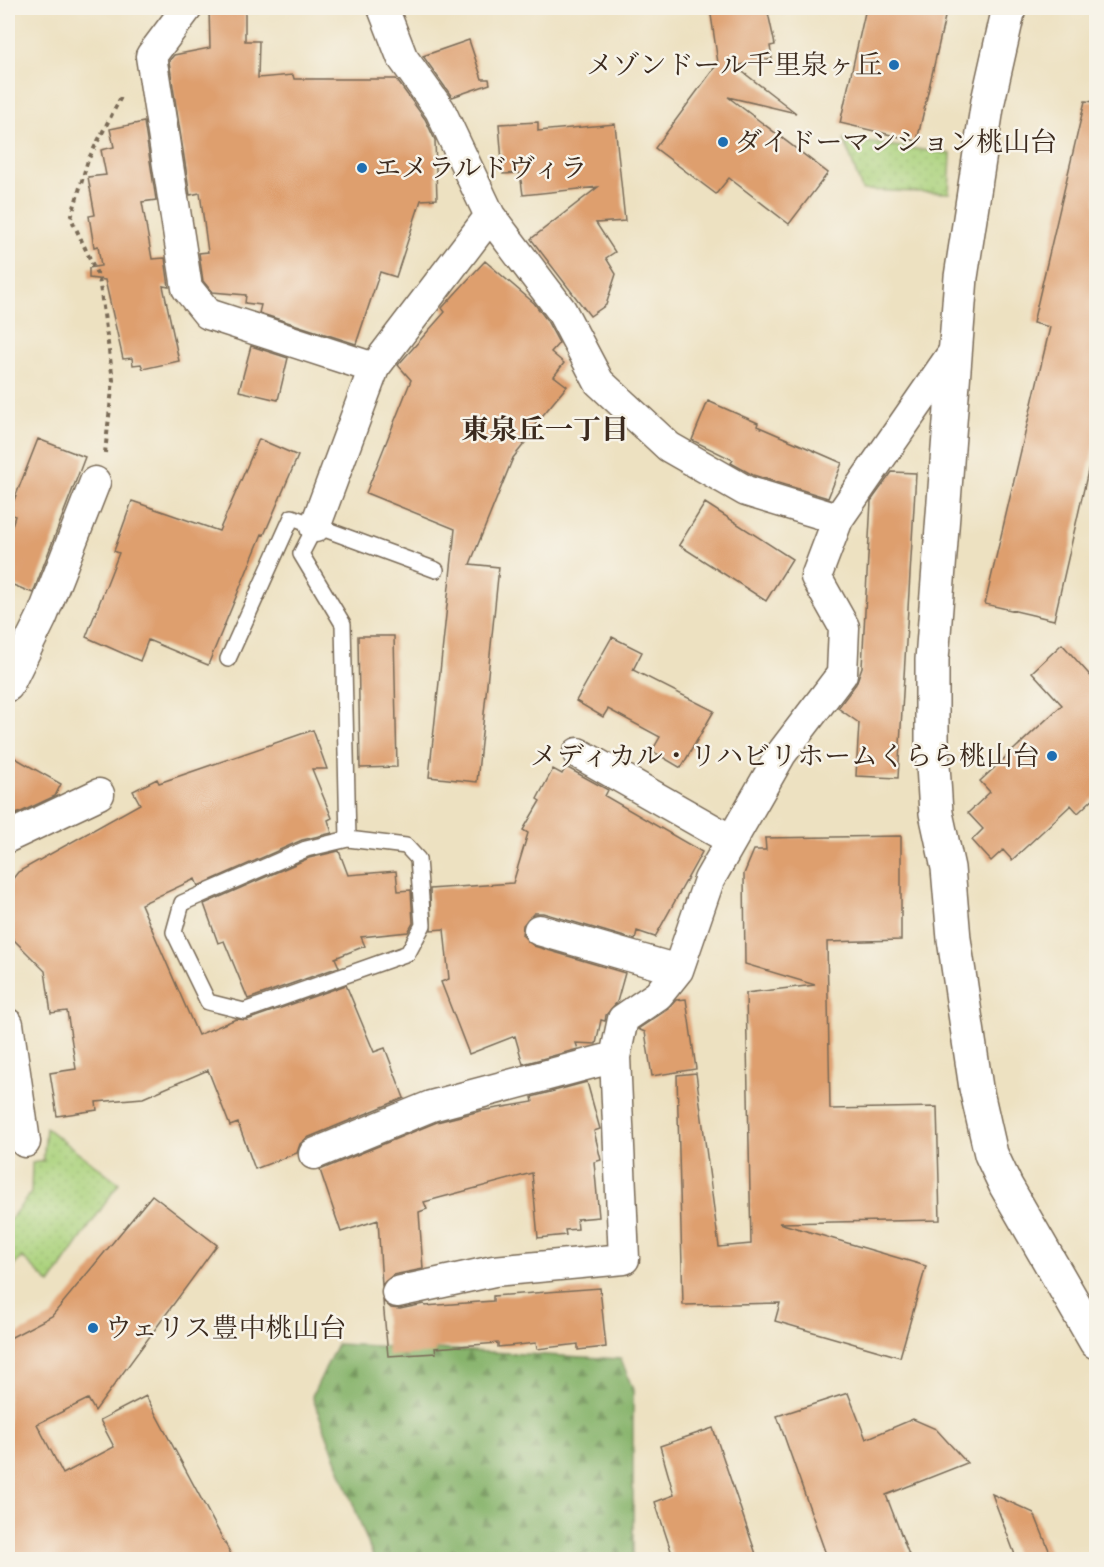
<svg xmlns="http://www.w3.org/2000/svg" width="1104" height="1567" font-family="'EB Garamond','Noto Serif JP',serif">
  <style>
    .forest { fill: url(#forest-firs); stroke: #616f45; stroke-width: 1.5 }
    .park { fill: url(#park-dots); stroke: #727e4d; stroke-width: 1.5 }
    .building { fill: #de9f6e }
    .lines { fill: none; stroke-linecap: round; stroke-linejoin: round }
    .lane-casing { stroke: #796a57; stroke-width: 18 }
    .street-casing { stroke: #796a57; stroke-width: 33 }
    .secondary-casing { stroke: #796a57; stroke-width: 36 }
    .path { stroke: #796a57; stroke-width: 4; stroke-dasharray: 4.5 4.5; stroke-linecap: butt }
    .lane { stroke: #fff; stroke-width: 15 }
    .street { stroke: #fff; stroke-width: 30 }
    .secondary { stroke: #fff; stroke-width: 33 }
    .poi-dot { fill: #1f6fb2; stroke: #f7f3e8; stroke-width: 2 }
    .labels { text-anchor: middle; stroke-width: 5; stroke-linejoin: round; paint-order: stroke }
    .poi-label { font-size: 27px; fill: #3b2a1e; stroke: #f7f3e8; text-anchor: start }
    .neighbourhood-label { font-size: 28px; font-weight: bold; fill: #3b2a1e; stroke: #f7f3e8 }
  </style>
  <defs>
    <pattern id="forest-firs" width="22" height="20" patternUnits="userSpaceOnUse" patternTransform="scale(1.5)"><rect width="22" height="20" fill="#87b46c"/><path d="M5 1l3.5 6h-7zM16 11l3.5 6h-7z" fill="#709358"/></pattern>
    <pattern id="park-dots" width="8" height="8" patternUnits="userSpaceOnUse" patternTransform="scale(1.5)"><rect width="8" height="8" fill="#aad27c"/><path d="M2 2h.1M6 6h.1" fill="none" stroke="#93b46b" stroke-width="1.8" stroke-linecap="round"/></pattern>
  </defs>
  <rect width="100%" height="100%" fill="#f7f3e8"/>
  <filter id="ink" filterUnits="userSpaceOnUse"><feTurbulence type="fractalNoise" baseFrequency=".0167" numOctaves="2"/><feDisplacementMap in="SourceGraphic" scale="12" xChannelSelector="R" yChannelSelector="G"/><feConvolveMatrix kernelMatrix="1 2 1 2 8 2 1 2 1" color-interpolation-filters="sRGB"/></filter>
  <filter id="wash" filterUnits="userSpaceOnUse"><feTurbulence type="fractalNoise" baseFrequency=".008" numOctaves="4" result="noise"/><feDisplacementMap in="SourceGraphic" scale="24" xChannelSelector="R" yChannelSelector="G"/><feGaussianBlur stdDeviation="1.35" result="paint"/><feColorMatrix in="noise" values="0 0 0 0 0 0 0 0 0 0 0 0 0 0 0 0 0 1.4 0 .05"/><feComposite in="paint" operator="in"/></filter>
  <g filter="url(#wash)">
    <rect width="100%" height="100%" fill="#ede1c1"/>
    <!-- forest -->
    <path class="forest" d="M 337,1344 L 621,1359 L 633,1390 L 633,1559 L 374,1559 L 312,1396 Z"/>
    <!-- park -->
    <path class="park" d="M 844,139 L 951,154 L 949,193 L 862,190 Z
      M 46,1128 L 119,1183 L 50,1284 L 22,1257 L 8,1272 L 8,1222 L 31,1193 L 32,1163 L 43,1161 Z"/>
    <g id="blocks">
      <!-- building -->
      <path class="building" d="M 209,8 L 245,8 L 245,41 L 259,41 L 258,78 L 293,75 L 294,79 L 396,79 L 425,119 L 435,140 L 437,199 L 421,200 L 396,277 L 380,272 L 356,344 L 259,313 L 261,305 L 245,303 L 246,295 L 212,292 L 203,281 L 199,253 L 208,252 L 200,193 L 190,195 L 169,61 L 174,55 L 210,48 Z
        M 710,8 L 767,8 L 775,45 L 770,46 L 772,59 L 735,66 L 796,113 L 728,97 L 828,173 L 789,224 L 729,178 L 716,194 L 655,148 L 718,63 Z
        M 866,8 L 947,8 L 917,141 L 840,123 Z
        M 469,40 L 482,79 L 489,79 L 490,84 L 452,97 L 423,56 Z
        M 1085,101 L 1096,102 L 1096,436 L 1054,620 L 985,604 L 1050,327 L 1033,323 Z
        M 144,122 L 156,200 L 142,202 L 152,259 L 165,258 L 169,287 L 163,286 L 179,361 L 143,369 L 141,364 L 133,365 L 132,358 L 123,359 L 105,280 L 89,278 L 89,268 L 101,266 L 98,246 L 94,247 L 89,216 L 95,215 L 88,177 L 106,175 L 101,150 L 114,147 L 110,129 Z
        M 538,122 L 538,131 L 615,124 L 625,221 L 596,223 L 615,252 L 606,258 L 616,274 L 606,305 L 590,316 L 531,239 L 598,187 L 523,195 L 520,173 L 503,174 L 499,124 Z
        M 485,261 L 534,303 L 546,319 L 559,343 L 551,352 L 564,363 L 554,376 L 567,386 L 533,427 L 536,429 L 513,458 L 470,564 L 499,567 L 477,782 L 429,777 L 455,529 L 366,493 L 411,380 L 398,365 L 445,312 L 442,308 Z
        M 251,346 L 288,358 L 278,400 L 239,391 Z
        M 708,401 L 758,423 L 757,426 L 842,463 L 828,498 L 753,475 L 731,463 L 733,460 L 692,440 Z
        M 38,439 L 85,457 L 33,593 L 8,583 L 8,538 L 15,516 L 9,513 Z
        M 259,439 L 298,456 L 264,535 L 262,534 L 208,665 L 148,640 L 140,661 L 86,637 L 119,553 L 114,551 L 132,501 L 219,531 Z
        M 892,472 L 916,473 L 898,778 L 856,776 L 859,723 L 838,708 L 856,684 L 862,667 L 871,501 Z
        M 705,503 L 792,559 L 766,601 L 679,545 Z
        M 358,636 L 394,636 L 397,767 L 360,768 Z
        M 612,637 L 642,652 L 633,670 L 714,711 L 681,768 L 652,751 L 660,737 L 608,709 L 603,717 L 576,701 Z
        M 1062,644 L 1096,682 L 1096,796 L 1078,813 L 1071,805 L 1012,860 L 1003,850 L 991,861 L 972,840 L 983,829 L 968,813 L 990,792 L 980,781 L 1062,705 L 1032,672 Z
        M 313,730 L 327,769 L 312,769 L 332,818 L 328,820 L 332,833 L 302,840 L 198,886 L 195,879 L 141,904 L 198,1035 L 236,1019 L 247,1020 L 346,985 L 374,1052 L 385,1048 L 404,1098 L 307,1138 L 300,1144 L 297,1153 L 255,1169 L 238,1123 L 230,1126 L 208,1070 L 143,1098 L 96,1102 L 97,1110 L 57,1116 L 50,1073 L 76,1069 L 67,1011 L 51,1013 L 45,971 L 8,934 L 8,885 L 18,872 L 140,804 L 133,791 L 157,779 L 159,783 Z
        M 8,754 L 61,784 L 55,796 L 8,818 Z
        M 566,767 L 608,790 L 605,796 L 702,852 L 655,937 L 637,931 L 635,940 L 543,913 L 534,913 L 523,925 L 522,935 L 534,946 L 625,973 L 617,1002 L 606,1015 L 605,1021 L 601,1020 L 596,1044 L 576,1043 L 578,1049 L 523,1064 L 515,1036 L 469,1054 L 441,982 L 449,979 L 444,929 L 431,930 L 430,889 L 513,883 L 528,833 L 523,830 L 540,801 L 537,799 L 553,769 L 562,774 Z
        M 901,836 L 901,940 L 827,942 L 830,1109 L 937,1107 L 940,1220 L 779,1223 L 926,1266 L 900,1357 L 775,1321 L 780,1303 L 683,1305 L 677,1075 L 696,1073 L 719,1247 L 751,1244 L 746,993 L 815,985 L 745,964 L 744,874 L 754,850 L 766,850 L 765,838 Z
        M 339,851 L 348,875 L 396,871 L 398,891 L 411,890 L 413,923 L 408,932 L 361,937 L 365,946 L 335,958 L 339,967 L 248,999 L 224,941 L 218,943 L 204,904 L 309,858 Z
        M 686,999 L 696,1069 L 652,1076 L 645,1032 L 638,1029 L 668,1009 L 676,1000 Z
        M 587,1082 L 600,1129 L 594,1131 L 601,1160 L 594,1162 L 599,1217 L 577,1219 L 578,1229 L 565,1230 L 566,1235 L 538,1238 L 532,1173 L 424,1202 L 427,1209 L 419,1212 L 423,1269 L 393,1275 L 382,1285 L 378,1220 L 341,1232 L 320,1170 L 437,1122 L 480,1111 L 533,1102 L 532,1097 Z
        M 152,1195 L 217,1245 L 95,1411 L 88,1399 L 37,1424 L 63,1474 L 114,1447 L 100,1420 L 146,1396 L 234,1560 L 8,1560 L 8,1339 L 52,1316 Z
        M 600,1288 L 606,1347 L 578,1350 L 578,1344 L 537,1349 L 536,1343 L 498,1347 L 498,1343 L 435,1348 L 436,1353 L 388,1356 L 383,1301 L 391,1308 L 400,1309 L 424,1304 L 425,1306 L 493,1301 L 493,1296 Z
        M 848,1393 L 866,1439 L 913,1419 L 936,1429 L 967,1463 L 886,1495 L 911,1560 L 828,1560 L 777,1416 Z
        M 713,1428 L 758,1560 L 674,1560 L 655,1502 L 674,1495 L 660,1446 Z
        M 992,1494 L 1034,1513 L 1053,1560 L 1017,1560 Z"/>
    </g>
  </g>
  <g filter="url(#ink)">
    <use href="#blocks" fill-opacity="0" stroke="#796a57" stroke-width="1.5"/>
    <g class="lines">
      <!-- lane casing -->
      <g class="lane-casing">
        <path id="lane" d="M 315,527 L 301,554 L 343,624 L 348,839 L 406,846 L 418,859 L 423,925 L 408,953 L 244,1011 L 208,1002 L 174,932 L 182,903 L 306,849 L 348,839
          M 228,659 L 292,517 L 436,570"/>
      </g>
      <!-- street casing -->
      <g class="street-casing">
        <path id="street" d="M 187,8 L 151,56 L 187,288 L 208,314 L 374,368
          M 383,8 L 402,57 L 440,110 L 490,216 L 561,310 L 599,382 L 669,447 L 746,491 L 838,519
          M 315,527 L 374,368 L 490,216
          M 8,686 L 42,617 L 95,482
          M 578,753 L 731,840
          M 8,837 L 99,794
          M 539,930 L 678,970
          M 8,1024 L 25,1142
          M 314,1154 L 431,1106 L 615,1057 L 623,1019 L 658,995 L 678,970 L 709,880 L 781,754 L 842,674 L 844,627 L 816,577 L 838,519 L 953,353
          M 397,1292 L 494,1271 L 624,1259 L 615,1057"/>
      </g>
      <!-- secondary casing -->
      <g class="secondary-casing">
        <path id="secondary" d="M 1009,8 L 988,101 L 961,277 L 932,660 L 932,749 L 936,813 L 948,868 L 954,939 L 976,1088 L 991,1154 L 1006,1186 L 1096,1342"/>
      </g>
      <!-- path -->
      <path class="path" d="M 105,453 L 113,380 L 99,278 L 71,218 L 88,160 L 122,95"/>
      <!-- lane -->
      <use href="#lane" class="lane"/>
      <!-- street -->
      <use href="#street" class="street"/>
      <!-- secondary -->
      <use href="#secondary" class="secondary"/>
    </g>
  </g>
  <!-- markers -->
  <g class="poi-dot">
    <circle cx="894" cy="65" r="6"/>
    <circle cx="723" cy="142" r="6"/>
    <circle cx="362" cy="168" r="6"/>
    <circle cx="1052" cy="756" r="6"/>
    <circle cx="93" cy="1328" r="6"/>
  </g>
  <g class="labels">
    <!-- poi labels -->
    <g class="poi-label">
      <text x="882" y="74" text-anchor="end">メゾンドール千里泉ヶ丘</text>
      <text x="735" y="151">ダイドーマンション桃山台</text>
      <text x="374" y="177">エメラルドヴィラ</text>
      <text x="1040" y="765" text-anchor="end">メディカル・リハビリホームくらら桃山台</text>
      <text x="105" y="1337">ウェリス豊中桃山台</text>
    </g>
    <!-- neighbourhood labels -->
    <g class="neighbourhood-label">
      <text x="545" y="439">東泉丘一丁目</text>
    </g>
  </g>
  <!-- margin -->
  <rect width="1104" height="1567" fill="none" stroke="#f7f3e8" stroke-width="30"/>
</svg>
